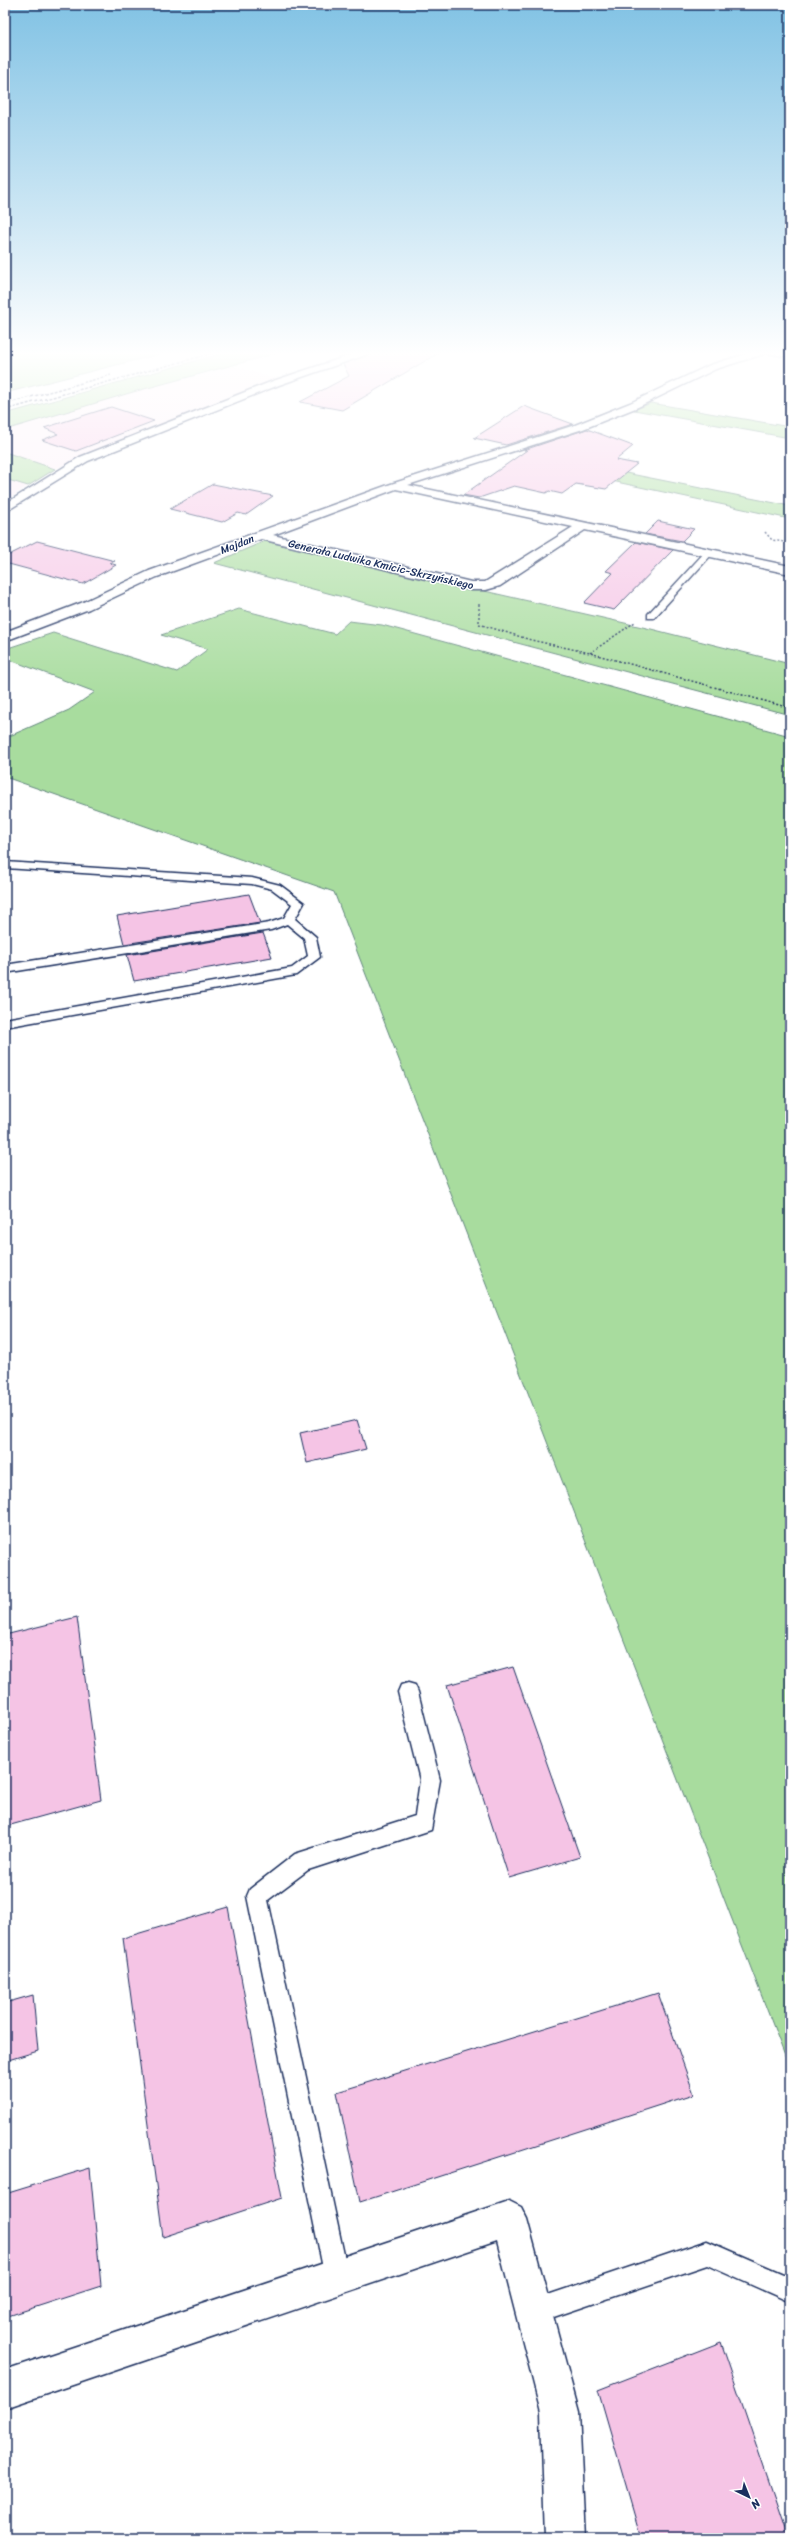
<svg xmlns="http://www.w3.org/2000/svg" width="795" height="2543" font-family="Sriracha,sans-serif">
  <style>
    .built { fill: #fcedf7 }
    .green { fill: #a8dc9e; stroke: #62867e }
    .building { fill: #f5c4e5; stroke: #1b2f5e }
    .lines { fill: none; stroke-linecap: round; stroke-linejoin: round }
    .lane-casing { stroke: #1b2f5e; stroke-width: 3 }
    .street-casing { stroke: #1b2f5e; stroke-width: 3 }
    .secondary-casing { stroke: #1b2f5e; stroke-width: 3 }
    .path-far1 { stroke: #1b2f5e; stroke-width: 1; stroke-dasharray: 1.5 1.5; stroke-linecap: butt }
    .path { stroke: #1b2f5e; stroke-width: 1.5; stroke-dasharray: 2 2; stroke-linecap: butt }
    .lane { fill: #fff; fill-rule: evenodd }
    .street { fill: #fff; fill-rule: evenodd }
    .secondary { fill: #fff; fill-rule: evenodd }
    .rail { stroke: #1b2f5e; stroke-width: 1.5; stroke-dasharray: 3 1.5; stroke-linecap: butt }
    .labels { text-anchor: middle; stroke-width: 3; stroke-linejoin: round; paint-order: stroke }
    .far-street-label { font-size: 11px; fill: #1b2f5e; stroke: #fff }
  </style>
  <rect width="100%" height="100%" fill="#fff"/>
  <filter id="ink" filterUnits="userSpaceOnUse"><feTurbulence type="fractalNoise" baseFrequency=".025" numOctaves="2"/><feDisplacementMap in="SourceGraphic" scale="8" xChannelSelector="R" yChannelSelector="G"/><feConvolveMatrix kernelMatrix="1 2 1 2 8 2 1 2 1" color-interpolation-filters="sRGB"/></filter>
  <g filter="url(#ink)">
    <!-- built -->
    <path class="built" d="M 234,366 L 275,379 L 55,469 L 5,452 L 5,430 L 133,392 Z
      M 5,479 L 28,486 L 5,501 Z"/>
    <!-- green -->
    <path class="green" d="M 5,351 L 172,351 L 5,393 Z
      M 231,351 L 285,351 L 133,392 L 5,430 L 5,414 Z
      M 651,403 L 790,427 L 790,438 L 634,410 Z
      M 5,452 L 55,469 L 28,486 L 5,479 Z
      M 556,459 L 790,506 L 790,519 L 546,467 Z
      M 265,541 L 651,629 L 790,664 L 790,715 L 214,563 Z
      M 239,609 L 335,634 L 349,621 L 382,625 L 790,736 L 790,2069 L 334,892 L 5,777 L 5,738 L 69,710 L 95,692 L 5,658 L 5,649 L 53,633 L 177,672 L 208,649 L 161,635 Z"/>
    <!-- building -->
    <path class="building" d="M 378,351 L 442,351 L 342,410 L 300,402 L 349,376 L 343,364 Z
      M 524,406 L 573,424 L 506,445 L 474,438 Z
      M 111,407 L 154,421 L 76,451 L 42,440 L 58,434 L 44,428 Z
      M 587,429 L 633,446 L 616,460 L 637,464 L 606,489 L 576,484 L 562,494 L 549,491 L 546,493 L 514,486 L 479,498 L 463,495 L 527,450 L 524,450 Z
      M 213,484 L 273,496 L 246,515 L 238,513 L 222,522 L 170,509 Z
      M 658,521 L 694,529 L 682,541 L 645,534 Z
      M 37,541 L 115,561 L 110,563 L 116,565 L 83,584 L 5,563 L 5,557 Z
      M 636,542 L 673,550 L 614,610 L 584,603 L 613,573 L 606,571 Z
      M 249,894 L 260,923 L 124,944 L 117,916 Z
      M 263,933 L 272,957 L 134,981 L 127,955 Z
      M 357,1420 L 366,1449 L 307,1463 L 300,1433 Z
      M 77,1617 L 101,1800 L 7,1826 L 5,1798 L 5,1635 Z
      M 513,1667 L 580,1857 L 509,1878 L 447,1685 Z
      M 228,1907 L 282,2198 L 163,2237 L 123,1938 Z
      M 658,1993 L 694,2094 L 360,2202 L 337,2092 Z
      M 33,1995 L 38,2051 L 5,2061 L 5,2003 Z
      M 90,2168 L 101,2286 L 5,2317 L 5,2194 Z
      M 721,2342 L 788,2538 L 641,2538 L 598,2390 Z"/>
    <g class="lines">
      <!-- lane casing -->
      <g class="lane-casing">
        <path id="lane" d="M 706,551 L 713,553 L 654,618 L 648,618 L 648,614 Z
          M 5,862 L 252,878 L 280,885 L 304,903 L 295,919 L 316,937 L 320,957 L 296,975 L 5,1027 L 5,1019 L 292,968 L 308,956 L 304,938 L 287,924 L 271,930 L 5,973 L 5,965 L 269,923 L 284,918 L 292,904 L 272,889 L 252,884 L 5,868 Z
          M 408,1683 L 415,1685 L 418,1692 L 440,1780 L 431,1830 L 308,1870 L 268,1900 L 349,2278 L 346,2287 L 337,2290 L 328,2287 L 325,2278 L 247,1896 L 250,1889 L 295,1854 L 415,1816 L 420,1780 L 398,1692 L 401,1685 Z
          M 707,2241 L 790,2277 L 790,2302 L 707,2265 L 533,2324 L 524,2321 L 521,2312 L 524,2303 L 533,2300 Z"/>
      </g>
      <!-- street casing -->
      <g class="street-casing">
        <path id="street" d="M 756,351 L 790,351 L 790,357 L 767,353 L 716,369 L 638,407 L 583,429 L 408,485 L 790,566 L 790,574 L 585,530 L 500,586 L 486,590 L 471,590 L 261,539 L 157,577 L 89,609 L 5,641 L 5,632 L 81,603 L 149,571 L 391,484 L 575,425 L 630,403 L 710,365 ZM 396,489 L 573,527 L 485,582 L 471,582 L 273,535 Z
          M 509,2201 L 521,2207 L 527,2219 L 579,2412 L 585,2538 L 545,2538 L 541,2412 L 497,2241 L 5,2408 L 5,2370 Z"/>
      </g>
      <!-- secondary casing -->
      <g class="secondary-casing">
        <path id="secondary" d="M 363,351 L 377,351 L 279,385 L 88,461 L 5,512 L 5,504 L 80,457 L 273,381 Z"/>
      </g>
      <!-- path-far1 -->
      <path class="path-far1" d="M 765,532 L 766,533"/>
      <!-- path -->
      <path class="path" d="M 765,532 L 772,540 L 790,543
        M 479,604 L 479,624 L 531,640 L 590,653 L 790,708
        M 590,653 L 635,622"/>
      <!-- lane -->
      <use href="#lane" class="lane"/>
      <!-- street -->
      <use href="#street" class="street"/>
      <!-- secondary -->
      <use href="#secondary" class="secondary"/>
      <!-- rail -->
      <path class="rail" d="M 5,404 L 111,375
        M 5,410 L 221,351"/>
    </g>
  </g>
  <!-- sky -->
  <linearGradient id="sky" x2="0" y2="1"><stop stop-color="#81c2e4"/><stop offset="0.5" stop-color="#fff"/><stop offset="1" stop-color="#fff" stop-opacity="0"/></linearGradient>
  <rect width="795" height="707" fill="url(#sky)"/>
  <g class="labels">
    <!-- far-street labels -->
    <g class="far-street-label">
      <text transform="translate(237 544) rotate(-21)" y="4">Majdan</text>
      <text transform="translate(381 564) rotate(13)" y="4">Generała Ludwika Kmicic-Skrzyńskiego</text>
    </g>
  </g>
  <!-- margin -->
  <rect width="795" height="2543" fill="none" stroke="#fff" stroke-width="20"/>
  <rect x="10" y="10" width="775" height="2523" fill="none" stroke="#1b2f5e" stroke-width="1.5" filter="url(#ink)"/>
  <!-- north arrow -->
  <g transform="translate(749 2497) rotate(137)" stroke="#ffffff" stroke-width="3" paint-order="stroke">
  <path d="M0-3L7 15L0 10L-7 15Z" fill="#1b2f5e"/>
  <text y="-6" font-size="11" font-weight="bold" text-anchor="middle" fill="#1b2f5e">N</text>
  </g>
</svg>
